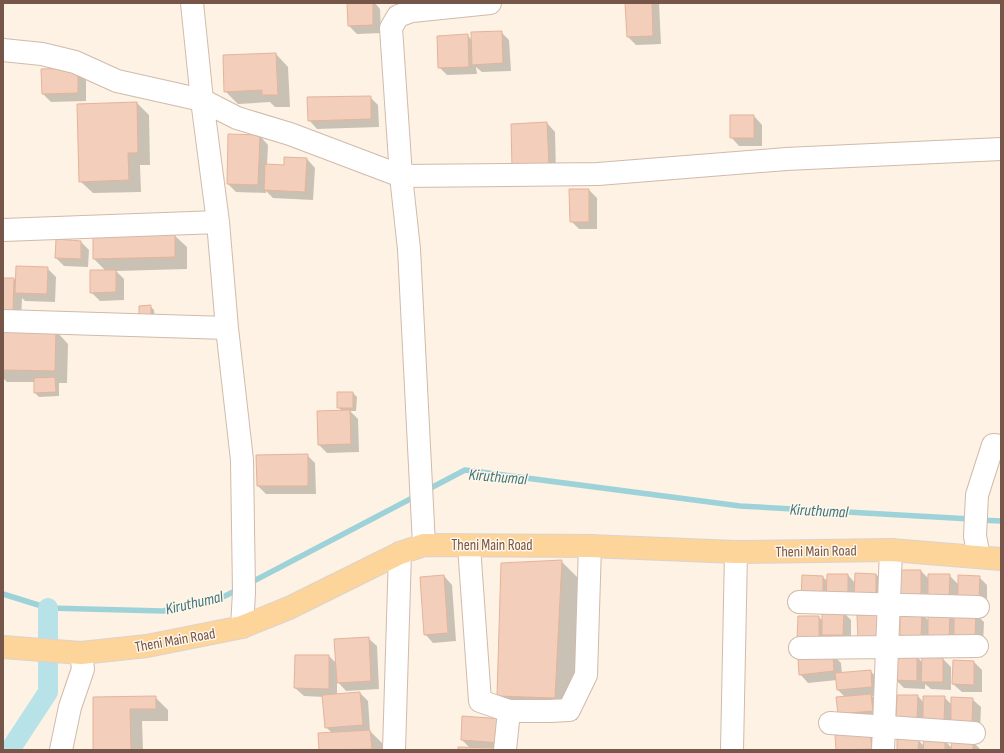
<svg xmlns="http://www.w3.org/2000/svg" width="1004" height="753" font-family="'Sofia Sans Condensed',sans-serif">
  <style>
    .shadow { fill: #0003 }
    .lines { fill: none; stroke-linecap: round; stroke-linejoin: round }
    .stream { stroke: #9dd2d9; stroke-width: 5.5 }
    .canal { stroke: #b7e2e7; stroke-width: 20 }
    .building { fill: #f3ceba; stroke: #e6b39a }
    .minor-casing { stroke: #d1baac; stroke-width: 24 }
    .major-casing { stroke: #dbd3cf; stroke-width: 24 }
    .minor { stroke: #fff; stroke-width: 22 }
    .major { stroke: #fdd499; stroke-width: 22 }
    .labels { text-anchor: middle; stroke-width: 3; stroke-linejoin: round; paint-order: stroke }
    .street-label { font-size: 15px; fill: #765648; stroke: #fff6ea }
    .water-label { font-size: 16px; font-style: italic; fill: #3c747c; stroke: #fff6ea }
  </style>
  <rect width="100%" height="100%" fill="#fdf2e3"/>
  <!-- shadow -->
  <path class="shadow" d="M 348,3 L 375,3 L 380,9 L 381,33 L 357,34 L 349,26 Z
    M 626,3 L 659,3 L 661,44 L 636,45 L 628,37 Z
    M 501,32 L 509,40 L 511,71 L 482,72 L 476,67 L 477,74 L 447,75 L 439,67 L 468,36 L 472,40 Z
    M 276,54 L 288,67 L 290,107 L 275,107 L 270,102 L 238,104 L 225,91 Z
    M 77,69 L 86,77 L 86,101 L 51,102 L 42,93 Z
    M 370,97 L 378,105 L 379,127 L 317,129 L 309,120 Z
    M 137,103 L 149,115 L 150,165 L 140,165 L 141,192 L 93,193 L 80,181 Z
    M 731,116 L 754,116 L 762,125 L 762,146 L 739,146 L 731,137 Z
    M 547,123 L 555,132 L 556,173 L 522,174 Z
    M 260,136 L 268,145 L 267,165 L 285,166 L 307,159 L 315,168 L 313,200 L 273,198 L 266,191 L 266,193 L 236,192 L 228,184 Z
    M 589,190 L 597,198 L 597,229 L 579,229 L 571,221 Z
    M 174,235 L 187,247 L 187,269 L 116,271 L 124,279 L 124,300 L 100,301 L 91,292 L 106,271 L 94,259 Z
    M 57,240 L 81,242 L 89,250 L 88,267 L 64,266 L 56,258 Z
    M 47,268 L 56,277 L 55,302 L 25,301 L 22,298 L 21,321 L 3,320 L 3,279 L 14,279 L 17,282 Z
    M 150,306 L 154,310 L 155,319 L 144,319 Z
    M 3,330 L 56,331 L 68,344 L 67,383 L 59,383 L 59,396 L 39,397 L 35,393 L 35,382 L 7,382 L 3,378 Z
    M 353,393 L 357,397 L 356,411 L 350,411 L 358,419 L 359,452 L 327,453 L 319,445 L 342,411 L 338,407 Z
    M 307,455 L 315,463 L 316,494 L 266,494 L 258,486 L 257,456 Z
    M 562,562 L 584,584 L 577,720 L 520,718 L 498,696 L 502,564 Z
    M 921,571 L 929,579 L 949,575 L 959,585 L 979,577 L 987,585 L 987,608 L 957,606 L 900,593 Z
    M 876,574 L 884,583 L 884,605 L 810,607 L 823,577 L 828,582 L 848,575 L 855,583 Z
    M 444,576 L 452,585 L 456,641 L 433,643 L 425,634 Z
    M 843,612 L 851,620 L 851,643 L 807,648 L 819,617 L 823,621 Z
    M 921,613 L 929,621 L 949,614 L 955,620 L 975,614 L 984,622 L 983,645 L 909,644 Z
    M 368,638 L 377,646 L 379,689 L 346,691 L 337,681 L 337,695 L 360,693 L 368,701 L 370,731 L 382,743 L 383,750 L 320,750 L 319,734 L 332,733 L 326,727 L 324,697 L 304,696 L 295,688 L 296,656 L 329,656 L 337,664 Z
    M 833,655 L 841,663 L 842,674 L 870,671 L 879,679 L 880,695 L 872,696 L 879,703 L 881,719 L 847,722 L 845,697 L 838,690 L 837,680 L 808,683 L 800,674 Z
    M 917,657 L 923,663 L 943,659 L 951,667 L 951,690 L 931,689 L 925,684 L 925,689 L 904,688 L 896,680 Z
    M 974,662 L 982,670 L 982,692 L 962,692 L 953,684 Z
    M 918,696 L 924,703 L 944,697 L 952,705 L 972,699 L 981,707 L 980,730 L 905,727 Z
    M 155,697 L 168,710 L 168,721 L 142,721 L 143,750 L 94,750 L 94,698 Z
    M 511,728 L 509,750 L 459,750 L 470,748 L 462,740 Z
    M 870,733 L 878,741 L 879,750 L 837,750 L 836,736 Z
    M 918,740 L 924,746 L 945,741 L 953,749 L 973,742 L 981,750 L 898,750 Z"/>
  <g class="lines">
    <!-- stream -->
    <path class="stream" d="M 425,491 L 465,470 L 740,506 L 971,519
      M 979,520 L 1001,521
      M 248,584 L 416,496
      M 3,594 L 48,608 L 163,611 L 225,596 L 239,589"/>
    <!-- canal -->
    <path class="canal" d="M 10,750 L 48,692 L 48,608"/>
  </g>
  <!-- building -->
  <path class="building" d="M 347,3 L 373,3 L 373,25 L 348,26 Z
    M 625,3 L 652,3 L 653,36 L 627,37 Z
    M 502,31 L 503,63 L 472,65 L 471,32 Z
    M 468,34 L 469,67 L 438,68 L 437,36 Z
    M 276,53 L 278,95 L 262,95 L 262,90 L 224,92 L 223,55 Z
    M 78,68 L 78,93 L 42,94 L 41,69 Z
    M 371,96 L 371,119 L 308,121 L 307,97 Z
    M 137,102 L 138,153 L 128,153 L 129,180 L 79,182 L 77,104 Z
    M 730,115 L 754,115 L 754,138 L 730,138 Z
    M 547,122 L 549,165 L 512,167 L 511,124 Z
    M 228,134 L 260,135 L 258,185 L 227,184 Z
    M 284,157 L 307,158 L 305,192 L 264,190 L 265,164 L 284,165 Z
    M 569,189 L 589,189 L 589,222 L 570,222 Z
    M 175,234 L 175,257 L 93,259 L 93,236 Z
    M 56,239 L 81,241 L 81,259 L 55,258 Z
    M 16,266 L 48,267 L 47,294 L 15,293 Z
    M 90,270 L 116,270 L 116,292 L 90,293 Z
    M 3,278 L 14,278 L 13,313 L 3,313 Z
    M 151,305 L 151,316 L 139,316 L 139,306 Z
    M 3,329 L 56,330 L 55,371 L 3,370 Z
    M 55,377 L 56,392 L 34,393 L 34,378 Z
    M 337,392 L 353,392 L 353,408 L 337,408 Z
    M 350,410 L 351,444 L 318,445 L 317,411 Z
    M 308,454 L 308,486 L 257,486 L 256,455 Z
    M 562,560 L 555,698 L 497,696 L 501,563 Z
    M 900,570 L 921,570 L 921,594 L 899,594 Z
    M 855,573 L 876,574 L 876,598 L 854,597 Z
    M 827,574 L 848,574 L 848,599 L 826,598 Z
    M 928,574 L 950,574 L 949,598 L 928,598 Z
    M 444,575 L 448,633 L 424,635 L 420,577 Z
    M 802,575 L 823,576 L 823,600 L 801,600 Z
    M 958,575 L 980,576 L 979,600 L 958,600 Z
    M 822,611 L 844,611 L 843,635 L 822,635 Z
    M 900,612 L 922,612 L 921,636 L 900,636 Z
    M 928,613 L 950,613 L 949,638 L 928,637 Z
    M 954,613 L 976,613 L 975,638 L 954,637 Z
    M 879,614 L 881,639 L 858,641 L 857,615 Z
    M 798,616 L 819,616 L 819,640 L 797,640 Z
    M 369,637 L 371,681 L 337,683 L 334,639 Z
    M 833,654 L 834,671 L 799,675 L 798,658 Z
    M 295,655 L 329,655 L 329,689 L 294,688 Z
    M 896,656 L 917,656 L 917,681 L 895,680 Z
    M 922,657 L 943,658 L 943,682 L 921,682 Z
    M 953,660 L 974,661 L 974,685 L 952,684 Z
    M 871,670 L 872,687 L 837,690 L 835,673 Z
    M 360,692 L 363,725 L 325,728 L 322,695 Z
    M 871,694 L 873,711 L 838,714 L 836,697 Z
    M 897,695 L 918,695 L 917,720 L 896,719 Z
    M 156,696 L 156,709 L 130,709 L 131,750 L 93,750 L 93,697 Z
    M 923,696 L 945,696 L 944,721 L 923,720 Z
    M 951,697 L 973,698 L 972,722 L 951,722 Z
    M 462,716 L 503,719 L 501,743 L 461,740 Z
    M 370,730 L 372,749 L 319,750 L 318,733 Z
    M 870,732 L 872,749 L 836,750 L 835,735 Z
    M 897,739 L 919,739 L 918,750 L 897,750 Z
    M 924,740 L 945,740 L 945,750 L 923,750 Z
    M 952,741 L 973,741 L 973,750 L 951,750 Z
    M 458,747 L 501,748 L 501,750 L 458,750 Z"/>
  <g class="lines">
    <!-- minor casing -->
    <g class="minor-casing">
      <path id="minor" d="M 192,3 L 202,100 L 218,222 L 227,328 L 242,460 L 244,592 L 242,627
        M 490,3 L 412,11 L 398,16 L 391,28 L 401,176 L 598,174 L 786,159 L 1001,149
        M 3,50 L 42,54 L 75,62 L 117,81 L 202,100 L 237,118 L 290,134 L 401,176 L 409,249 L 424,545
        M 3,230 L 218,222
        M 3,321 L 227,328
        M 469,546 L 480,701 L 509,711
        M 979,557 L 975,536 L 977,495 L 993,445 L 1001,446
        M 799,602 L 978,607
        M 800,648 L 977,646
        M 830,723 L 974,733
        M 61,750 L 70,707 L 83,669 L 81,653
        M 394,750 L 400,553
        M 505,750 L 509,711 L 550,711 L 569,710 L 586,675 L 590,546
        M 732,750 L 736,552
        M 883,750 L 891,550"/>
    </g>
    <!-- major casing -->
    <g class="major-casing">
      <path id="major" d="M 3,647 L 81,653 L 147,646 L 242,627 L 289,608 L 400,553 L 424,545 L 590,546 L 736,552 L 891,550 L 1001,559"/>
    </g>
    <!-- minor -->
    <use href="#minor" class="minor"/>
    <!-- major -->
    <use href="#major" class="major"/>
  </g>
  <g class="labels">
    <!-- street labels -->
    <g class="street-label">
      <text x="492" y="550">Theni Main Road</text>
      <text transform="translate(816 551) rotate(-1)" y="5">Theni Main Road</text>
      <text transform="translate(175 640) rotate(-10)" y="5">Theni Main Road</text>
    </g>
    <!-- water labels -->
    <g class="water-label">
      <text transform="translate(498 476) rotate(5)" y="6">Kiruthumal</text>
      <text transform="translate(819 510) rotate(3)" y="6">Kiruthumal</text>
      <text transform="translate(194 602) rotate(-13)" y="6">Kiruthumal</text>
    </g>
  </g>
  <!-- border -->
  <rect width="1004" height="753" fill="none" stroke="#765648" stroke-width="8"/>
</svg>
